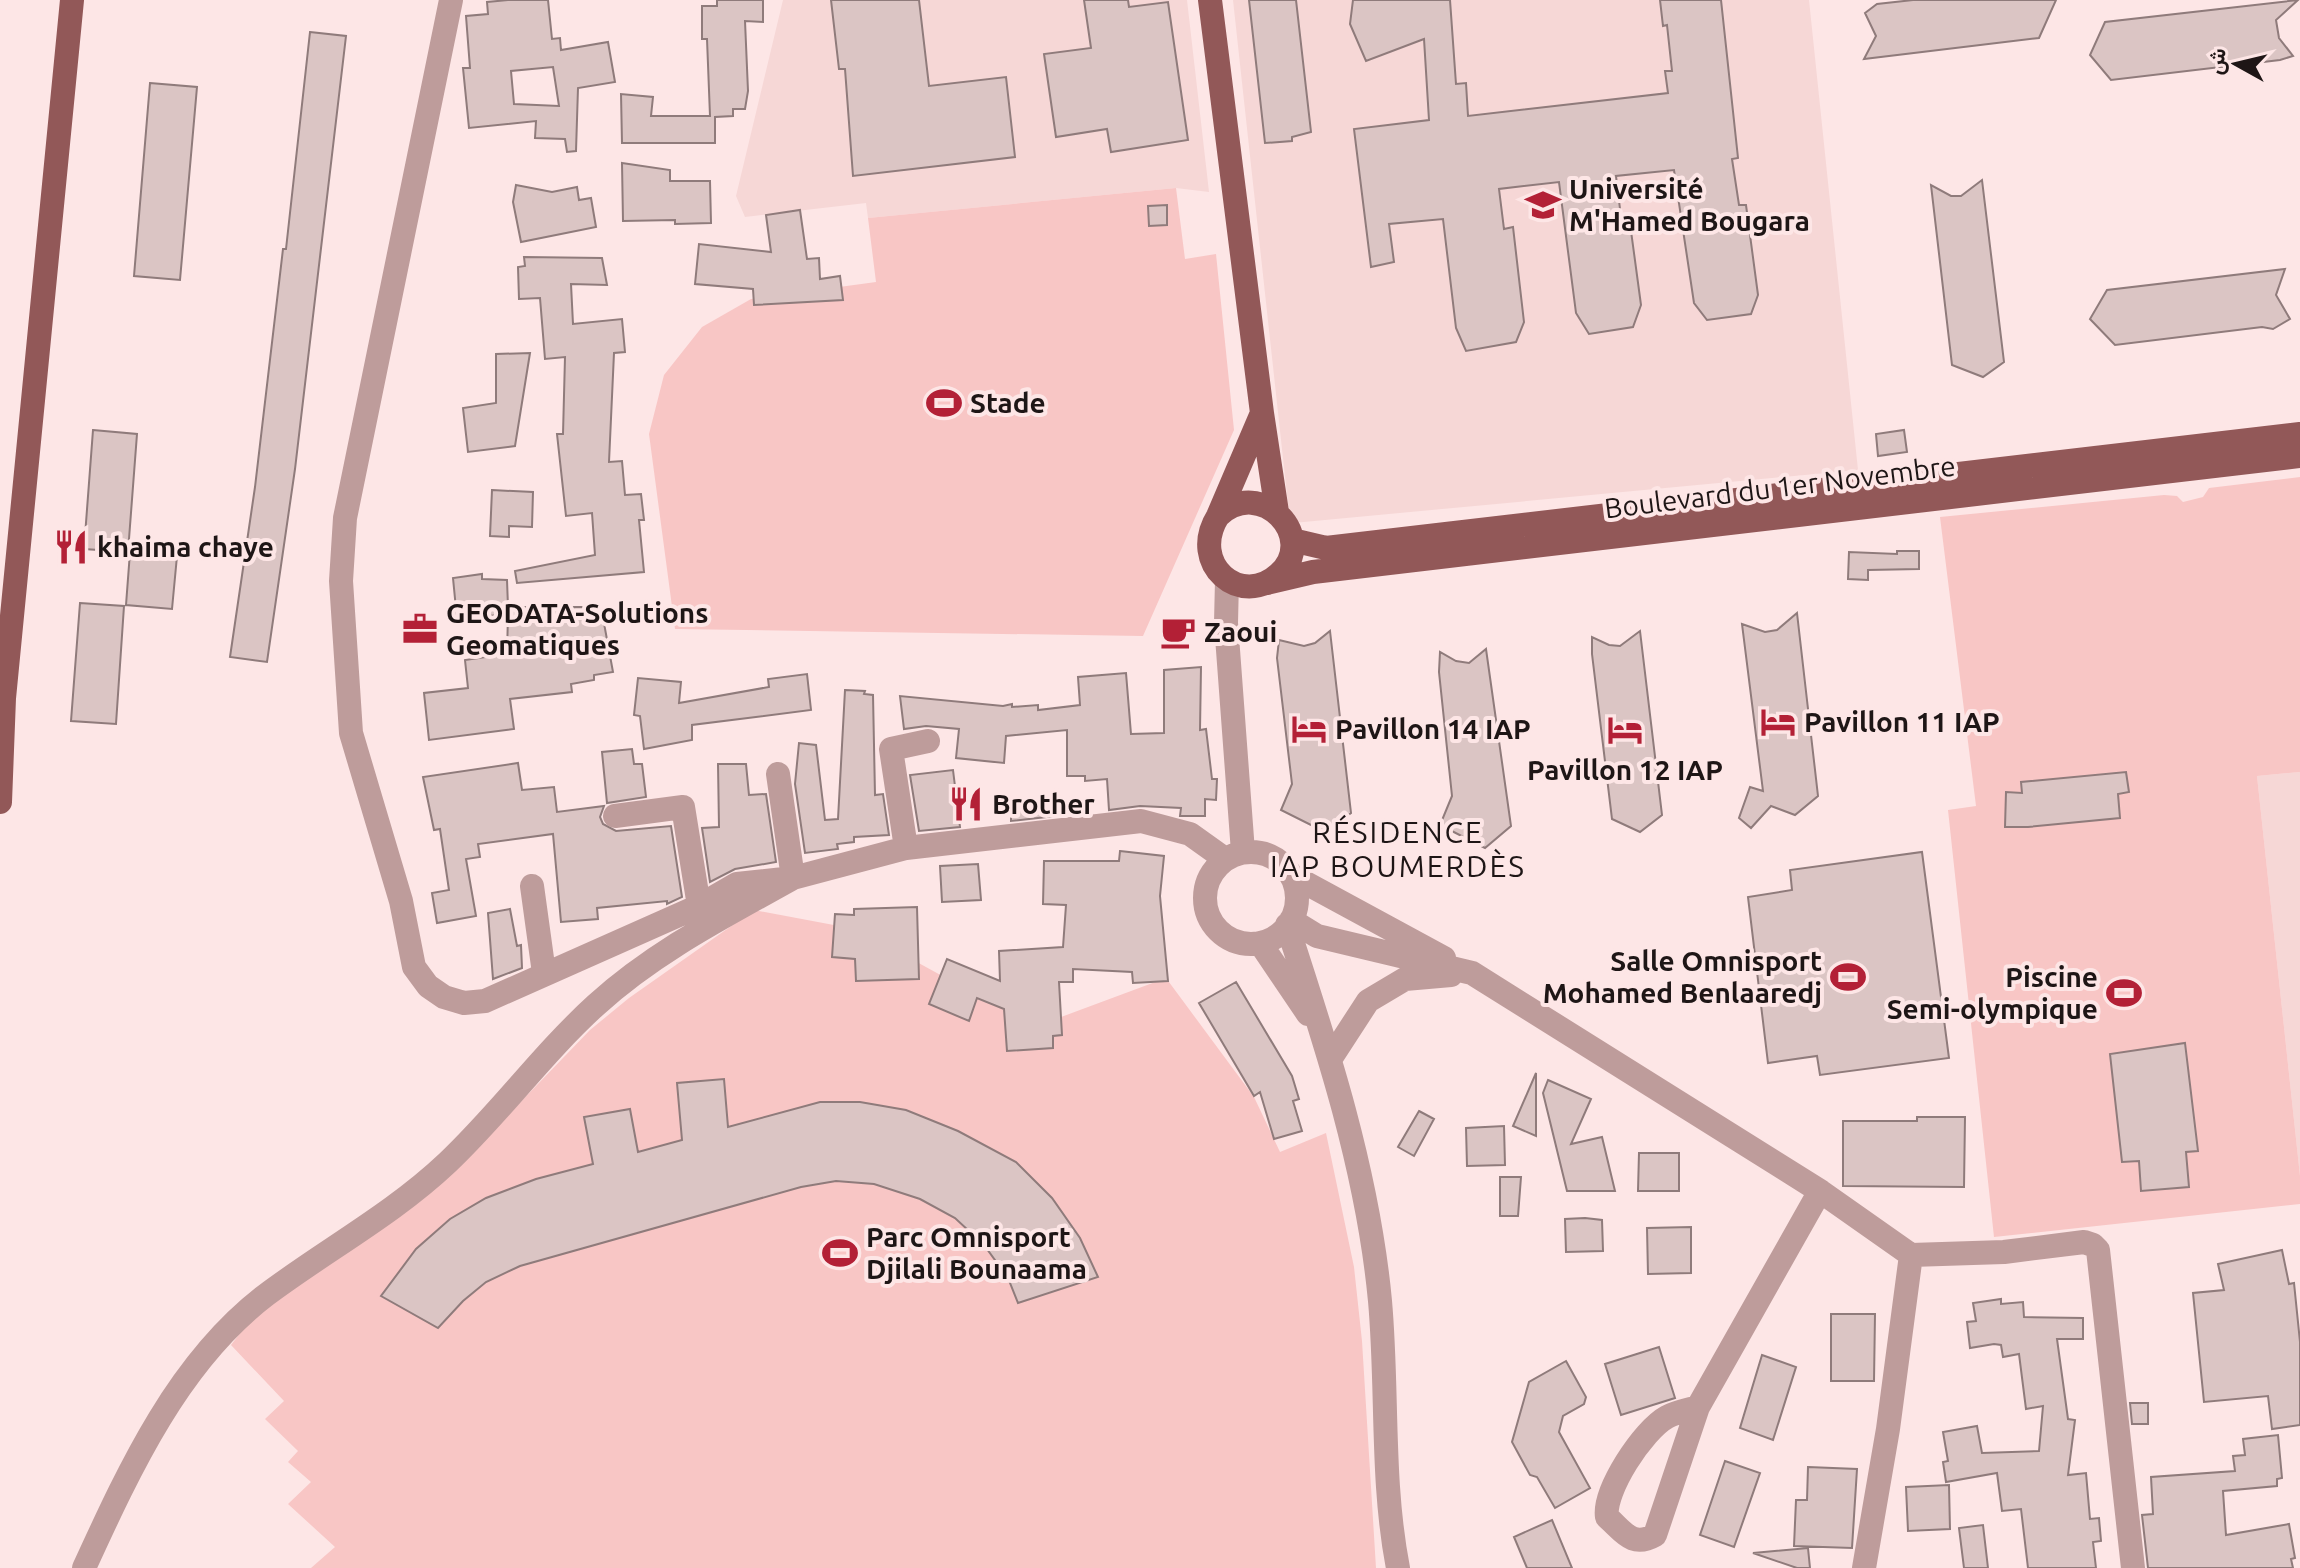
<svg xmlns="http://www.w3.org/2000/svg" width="2300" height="1568" font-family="Ubuntu,Vazirmatn,sans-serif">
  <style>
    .built { fill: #f6d7d6 }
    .green { fill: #f8c6c5 }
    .building { fill: #dbc5c4; stroke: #8f7b7b; stroke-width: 2; fill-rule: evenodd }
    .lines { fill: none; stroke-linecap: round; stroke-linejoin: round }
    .minor { stroke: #be9c9b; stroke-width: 24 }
    .major { stroke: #925858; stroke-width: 24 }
    .labels { text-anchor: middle; stroke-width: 8; stroke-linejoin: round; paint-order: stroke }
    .poi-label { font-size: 28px; font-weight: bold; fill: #1e1616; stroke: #fde6e6; text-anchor: start }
    .street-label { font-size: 28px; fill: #1e1616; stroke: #fde6e6 }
    .neighbourhood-label { font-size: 30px; letter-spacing: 2px; fill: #1e1616; stroke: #fde6e6 }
  </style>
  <rect width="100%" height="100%" fill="#fde6e6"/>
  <!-- built -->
  <path class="built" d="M 783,0 L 1187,0 L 1209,192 L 1176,188 L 868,218 L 866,203 L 745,217 L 736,196 Z
    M 1233,0 L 1809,0 L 1858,470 L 1293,523 L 1288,504 Z
    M 2300,772 L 2300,1176 L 2257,776 Z"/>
  <!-- green -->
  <path class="green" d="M 1176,188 L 1185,259 L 1216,254 L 1234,430 L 1143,636 L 675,629 L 649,434 L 664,375 L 702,327 L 751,299 L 876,282 L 868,218 Z
    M 2300,477 L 2300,772 L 2257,776 L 2300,1176 L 2300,1204 L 1994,1237 L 1948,810 L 1976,806 L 1940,517 L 2164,495 L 2177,496 L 2183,502 L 2203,497 L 2209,488 Z
    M 754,910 L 871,932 L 915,961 L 1006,1011 L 1045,1023 L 1166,978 L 1254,1097 L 1280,1152 L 1326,1133 L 1354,1267 L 1362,1341 L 1376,1568 L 311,1568 L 335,1547 L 288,1504 L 311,1482 L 288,1462 L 298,1451 L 265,1419 L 284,1401 L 231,1345 L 261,1306 L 505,1118 L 590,1030 L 629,998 Z"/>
  <!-- building -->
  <path class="building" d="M 508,0 L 548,0 L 552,39 L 560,38 L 561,50 L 608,42 L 615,82 L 578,88 L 576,151 L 567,152 L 565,139 L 535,138 L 536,121 L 469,128 L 463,68 L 470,68 L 466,16 L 488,14 L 487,2 ZM 553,67 L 559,106 L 514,104 L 511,71 Z
    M 717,0 L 763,0 L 763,22 L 745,21 L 748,91 L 745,109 L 733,109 L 733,116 L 715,117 L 715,143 L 622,143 L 621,94 L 653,97 L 651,116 L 710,116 L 707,39 L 702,39 L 702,6 L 717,6 Z
    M 831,0 L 919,0 L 929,86 L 1006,77 L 1015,157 L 853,176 L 845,69 L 839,69 Z
    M 1084,0 L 1128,0 L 1129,7 L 1168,2 L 1188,140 L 1111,152 L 1107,129 L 1056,137 L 1044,54 L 1091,48 Z
    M 1249,0 L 1296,0 L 1311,132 L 1292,137 L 1292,141 L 1265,143 Z
    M 1353,0 L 1450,0 L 1456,84 L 1466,83 L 1468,116 L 1668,93 L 1665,71 L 1672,71 L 1667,25 L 1663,26 L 1660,0 L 1721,0 L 1738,158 L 1732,159 L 1739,205 L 1746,205 L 1758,295 L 1751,314 L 1707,320 L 1694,303 L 1674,170 L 1616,176 L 1621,217 L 1629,216 L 1641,305 L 1633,327 L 1589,334 L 1576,313 L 1559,182 L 1499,189 L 1504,229 L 1513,227 L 1524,322 L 1516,342 L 1466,351 L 1456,328 L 1443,219 L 1389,224 L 1394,262 L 1371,267 L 1354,129 L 1429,120 L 1424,39 L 1366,61 L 1350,24 Z
    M 1913,0 L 2056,0 L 2039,38 L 1864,59 L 1876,36 L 1865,13 L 1877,4 Z
    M 2298,0 L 2276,20 L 2279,38 L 2293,56 L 2280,60 L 2111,80 L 2090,55 L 2105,22 Z
    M 310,32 L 346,36 L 295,469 L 267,662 L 230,657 L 255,487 L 283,249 L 286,249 Z
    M 150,83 L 197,87 L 180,280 L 134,276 Z
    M 622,163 L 670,170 L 670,181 L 710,181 L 711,223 L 675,224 L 675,220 L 623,221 Z
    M 1982,180 L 2004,362 L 1983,377 L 1952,365 L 1931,185 L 1951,196 L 1961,196 Z
    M 516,185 L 552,192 L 577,187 L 579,200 L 591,198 L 596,227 L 521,242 L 513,202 Z
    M 1167,205 L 1167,225 L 1149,226 L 1148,206 Z
    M 800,210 L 807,259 L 819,258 L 820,279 L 840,276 L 843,300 L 754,305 L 753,289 L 695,284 L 699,244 L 771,252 L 766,215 Z
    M 524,257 L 602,258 L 607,285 L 571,284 L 573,324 L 622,319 L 625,352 L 614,353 L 609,462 L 622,461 L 625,495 L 641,494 L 644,520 L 639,520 L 644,572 L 517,583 L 515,571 L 595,555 L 592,513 L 566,516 L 557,434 L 563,434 L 565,357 L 545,359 L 540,298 L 519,299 L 518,267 L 525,266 Z
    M 2285,269 L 2276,295 L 2290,319 L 2273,329 L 2262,327 L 2115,345 L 2090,319 L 2107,290 Z
    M 530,353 L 515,446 L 468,452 L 463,408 L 496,403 L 496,354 Z
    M 93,430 L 137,434 L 128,552 L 84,549 Z
    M 1904,430 L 1907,452 L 1878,456 L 1876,434 Z
    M 492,490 L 533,492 L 532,527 L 509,526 L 509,537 L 490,536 Z
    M 1897,551 L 1919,551 L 1919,569 L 1868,570 L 1868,580 L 1848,579 L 1849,552 L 1897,554 Z
    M 130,552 L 177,556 L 172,609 L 126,605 Z
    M 482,574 L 482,579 L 507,580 L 508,607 L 601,607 L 613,672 L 594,675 L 594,680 L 571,684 L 572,692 L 510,699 L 514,729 L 429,740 L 424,693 L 468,688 L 465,660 L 507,654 L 508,614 L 457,619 L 453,578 Z
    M 80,603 L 124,606 L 116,724 L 71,721 Z
    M 1797,613 L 1818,796 L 1795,815 L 1771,806 L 1751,828 L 1739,818 L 1750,787 L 1763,791 L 1742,624 L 1765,632 L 1777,630 Z
    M 1330,631 L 1351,813 L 1325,832 L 1281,810 L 1292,784 L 1277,658 L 1279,640 L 1304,646 L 1315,643 Z
    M 1640,631 L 1662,815 L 1640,832 L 1612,819 L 1592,654 L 1592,637 L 1609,645 L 1620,646 Z
    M 1486,649 L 1511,826 L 1485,848 L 1440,825 L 1452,796 L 1439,672 L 1440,652 L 1456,661 L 1469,663 Z
    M 1201,667 L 1200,730 L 1206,729 L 1212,779 L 1217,779 L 1216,800 L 1205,799 L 1205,816 L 1180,816 L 1181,808 L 1140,806 L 1109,810 L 1107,779 L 1085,781 L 1085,776 L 1067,776 L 1067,730 L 1006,736 L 1004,763 L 956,758 L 959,729 L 926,726 L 904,729 L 900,696 L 1003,706 L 1012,704 L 1012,707 L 1038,705 L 1038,710 L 1080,705 L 1078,677 L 1126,673 L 1131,734 L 1164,733 L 1164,670 Z
    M 807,674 L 811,710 L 692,725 L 692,740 L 644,749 L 640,716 L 634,715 L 638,678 L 681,682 L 679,703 L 769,687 L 768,679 Z
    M 845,690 L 865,691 L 864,694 L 873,695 L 875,795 L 883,794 L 889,835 L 854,837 L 854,842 L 837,844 L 838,849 L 805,853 L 795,784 L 799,743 L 816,745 L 825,820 L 838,819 Z
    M 632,749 L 634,764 L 642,764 L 646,797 L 607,803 L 602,752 Z
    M 518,763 L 522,790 L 554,787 L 557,812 L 604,806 L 600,817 L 603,824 L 616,831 L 671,826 L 682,897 L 667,904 L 667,901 L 597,908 L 598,919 L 561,922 L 553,834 L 478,844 L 480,857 L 466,859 L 476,916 L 437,923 L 432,893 L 449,890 L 440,829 L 434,830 L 423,777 Z
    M 718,764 L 746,764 L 749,795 L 766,794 L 776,862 L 735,869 L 710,882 L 702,828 L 719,827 Z
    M 953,770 L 960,827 L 919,831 L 910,775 Z
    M 2126,772 L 2129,792 L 2118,794 L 2120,818 L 2028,827 L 2005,827 L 2006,792 L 2022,793 L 2021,782 Z
    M 1011,811 L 1055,811 L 1055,816 L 1011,821 Z
    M 1120,851 L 1164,856 L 1160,896 L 1168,981 L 1133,983 L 1132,972 L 1073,969 L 1073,982 L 1059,982 L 1062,1035 L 1053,1036 L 1053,1048 L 1007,1051 L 1004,1009 L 977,998 L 969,1021 L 929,1004 L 947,959 L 1000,981 L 999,951 L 1063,947 L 1066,905 L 1043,904 L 1044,861 L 1119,861 Z
    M 1922,852 L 1949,1058 L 1820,1075 L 1817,1056 L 1768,1063 L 1748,897 L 1792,890 L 1790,870 Z
    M 978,864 L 981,900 L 942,902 L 940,866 Z
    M 917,907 L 919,979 L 856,981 L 855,959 L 832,957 L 835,914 L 854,915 L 854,909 Z
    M 510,909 L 517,946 L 521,945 L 522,968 L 493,979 L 488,913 Z
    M 1236,982 L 1292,1076 L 1299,1099 L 1293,1101 L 1302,1131 L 1274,1139 L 1260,1092 L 1254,1096 L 1199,1003 Z
    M 2185,1043 L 2198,1151 L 2186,1152 L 2189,1187 L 2141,1191 L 2139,1161 L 2122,1162 L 2110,1054 Z
    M 1536,1073 L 1536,1136 L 1513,1126 Z
    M 724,1079 L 728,1127 L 820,1102 L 860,1102 L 906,1110 L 958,1131 L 1016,1162 L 1052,1198 L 1080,1238 L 1098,1277 L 1018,1303 L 1008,1278 L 984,1245 L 955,1218 L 920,1199 L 874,1184 L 836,1181 L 801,1187 L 520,1266 L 486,1282 L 463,1301 L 438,1328 L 381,1296 L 416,1249 L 450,1219 L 486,1198 L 536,1179 L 593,1164 L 584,1117 L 630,1109 L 638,1152 L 682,1140 L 677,1083 Z
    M 1548,1080 L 1591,1099 L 1571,1144 L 1602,1137 L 1615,1191 L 1567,1191 L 1543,1093 Z
    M 1419,1111 L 1434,1119 L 1414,1156 L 1398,1147 Z
    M 1917,1117 L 1965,1117 L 1964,1187 L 1843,1186 L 1843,1121 L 1917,1121 Z
    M 1504,1126 L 1505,1165 L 1467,1166 L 1466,1128 Z
    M 1639,1153 L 1679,1153 L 1679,1191 L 1638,1191 Z
    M 1500,1177 L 1521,1177 L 1518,1216 L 1500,1216 Z
    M 1585,1218 L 1602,1220 L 1603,1251 L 1566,1252 L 1565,1219 Z
    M 1691,1227 L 1691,1273 L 1648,1274 L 1647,1228 Z
    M 2282,1250 L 2289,1284 L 2294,1283 L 2300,1342 L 2300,1425 L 2272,1429 L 2268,1396 L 2204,1402 L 2193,1293 L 2224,1290 L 2218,1264 Z
    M 2001,1299 L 2001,1304 L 2023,1302 L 2024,1317 L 2083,1318 L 2083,1339 L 2057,1339 L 2068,1419 L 2075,1420 L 2068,1475 L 2086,1473 L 2090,1519 L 2099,1518 L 2101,1541 L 2093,1542 L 2096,1568 L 2028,1568 L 2021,1509 L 2002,1511 L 1997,1473 L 1946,1482 L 1943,1462 L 1948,1461 L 1943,1432 L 1977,1426 L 1982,1453 L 2039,1451 L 2043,1406 L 2026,1409 L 2019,1354 L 2003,1357 L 2001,1345 L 1994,1344 L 1970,1348 L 1967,1322 L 1976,1321 L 1973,1303 Z
    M 1831,1314 L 1875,1314 L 1874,1381 L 1831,1381 Z
    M 1659,1347 L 1675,1398 L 1621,1415 L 1605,1364 Z
    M 1762,1355 L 1796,1367 L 1773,1440 L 1740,1428 Z
    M 1566,1361 L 1586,1397 L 1584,1404 L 1563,1416 L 1559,1432 L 1590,1488 L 1555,1508 L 1537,1477 L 1530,1475 L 1512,1442 L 1529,1382 Z
    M 2130,1403 L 2148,1403 L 2148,1424 L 2132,1424 Z
    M 2278,1435 L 2282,1478 L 2277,1479 L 2277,1486 L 2223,1491 L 2226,1535 L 2289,1524 L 2295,1558 L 2291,1559 L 2293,1568 L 2148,1568 L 2142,1515 L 2153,1514 L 2151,1477 L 2235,1471 L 2233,1456 L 2245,1455 L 2243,1439 Z
    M 1725,1461 L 1760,1473 L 1734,1547 L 1700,1535 Z
    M 1808,1467 L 1857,1469 L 1852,1548 L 1794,1546 L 1796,1500 L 1807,1500 Z
    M 1949,1485 L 1950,1529 L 1908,1531 L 1906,1487 Z
    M 1552,1520 L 1572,1568 L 1527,1568 L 1514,1537 Z
    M 1983,1525 L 1988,1568 L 1964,1568 L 1959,1528 Z
    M 1808,1548 L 1810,1568 L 1797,1568 L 1753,1553 Z"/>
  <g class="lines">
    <!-- minor -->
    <path class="minor" d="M 451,0 L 345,518 L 341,581 L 351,733 L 401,901 L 414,967 L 428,986 L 444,997 L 464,1003 L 485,1001 L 699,906 L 737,884 L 793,878 L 906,848 L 1141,821 L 1190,834 L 1225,859
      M 1227,580 L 1226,623 L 1243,852
      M 615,816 L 683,807 L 699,906
      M 906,848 L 891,749 L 928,741
      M1205 898a46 46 0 1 1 92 0a46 46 0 1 1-92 0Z
      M 1291,875 L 1444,958
      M 532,886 L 544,973
      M 1291,920 L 1317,936 L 1472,973 L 1820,1191 L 1911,1255 L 2004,1252 L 2084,1242 L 2093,1245 L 2098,1250 L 2133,1568
      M 1287,925 C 1327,1047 1368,1172 1380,1301 C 1388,1390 1381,1481 1398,1568
      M 1260,943 L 1308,1014
      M 1331,1058 L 1368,1001 L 1405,979 L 1451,975
      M 1698,1407 C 1688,1410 1676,1412 1667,1417 C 1643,1430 1603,1491 1607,1517 C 1624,1532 1632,1548 1655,1535 L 1698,1407 L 1820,1191
      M 84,1568 C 129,1470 178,1362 266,1295 C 326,1250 393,1214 447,1163 C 500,1113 542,1054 596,1005 C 654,952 725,916 793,878 L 778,774
      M 1864,1568 L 1888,1429 L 1911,1255"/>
    <!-- major -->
    <path class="major" d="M 1210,0 L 1262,413
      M 1218,516 C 1261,475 1319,538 1279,574 C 1241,609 1188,564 1218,516 L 1262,413 L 1277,512
      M 1292,540 L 1326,548 L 2300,434
      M 1267,583 L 1313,572 L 2300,456
      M 0,802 L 4,698 L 72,0"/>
  </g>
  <!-- icons -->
  <defs>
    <g id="university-bare" transform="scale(2.76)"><path d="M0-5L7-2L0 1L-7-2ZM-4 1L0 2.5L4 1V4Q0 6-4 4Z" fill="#b32036" stroke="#fde6e6" stroke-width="2.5" paint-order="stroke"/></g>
    <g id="stadium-bare" transform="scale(2.76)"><path d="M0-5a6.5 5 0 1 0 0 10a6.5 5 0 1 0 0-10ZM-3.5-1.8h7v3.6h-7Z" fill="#b32036" stroke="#fde6e6" stroke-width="2.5" paint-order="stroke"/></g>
    <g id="restaurant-bare" transform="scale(2.76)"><path d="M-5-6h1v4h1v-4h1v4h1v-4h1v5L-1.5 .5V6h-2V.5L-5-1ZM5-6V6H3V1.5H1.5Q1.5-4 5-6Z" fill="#b32036" stroke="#fde6e6" stroke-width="2.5" paint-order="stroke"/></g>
    <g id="office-bare" transform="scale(2.76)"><path d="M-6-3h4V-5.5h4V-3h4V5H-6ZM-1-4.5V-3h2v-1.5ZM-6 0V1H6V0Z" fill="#b32036" stroke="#fde6e6" stroke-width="2.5" paint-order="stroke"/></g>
    <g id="cafe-bare" transform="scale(2.76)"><path d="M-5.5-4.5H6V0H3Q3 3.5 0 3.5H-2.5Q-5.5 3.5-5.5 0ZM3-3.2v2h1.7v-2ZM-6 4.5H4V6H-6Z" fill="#b32036" stroke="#fde6e6" stroke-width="2.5" paint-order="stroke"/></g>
    <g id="hotel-bare" transform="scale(2.76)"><path d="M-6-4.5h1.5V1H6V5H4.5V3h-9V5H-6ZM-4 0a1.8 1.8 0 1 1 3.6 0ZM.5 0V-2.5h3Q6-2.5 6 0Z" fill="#b32036" stroke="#fde6e6" stroke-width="2.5" paint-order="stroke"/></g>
  </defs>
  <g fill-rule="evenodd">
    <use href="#university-bare" x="1543" y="205"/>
    <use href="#stadium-bare" x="944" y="403"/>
    <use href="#restaurant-bare" x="71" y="547"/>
    <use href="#office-bare" x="420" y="629"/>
    <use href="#cafe-bare" x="1178" y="632"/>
    <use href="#hotel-bare" x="1778" y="722"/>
    <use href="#hotel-bare" x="1309" y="729"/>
    <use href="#hotel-bare" x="1625" y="730"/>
    <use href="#restaurant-bare" x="966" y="804"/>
    <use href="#stadium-bare" x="1848" y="977"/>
    <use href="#stadium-bare" x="2124" y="993"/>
    <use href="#stadium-bare" x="840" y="1253"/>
  </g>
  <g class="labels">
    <!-- poi labels -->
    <g class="poi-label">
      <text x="1569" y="199">Université<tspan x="1569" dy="32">M'Hamed Bougara</tspan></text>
      <text x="970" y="413">Stade</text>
      <text x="97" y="557">khaima chaye</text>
      <text x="446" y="623">GEODATA-Solutions<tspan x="446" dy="32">Geomatiques</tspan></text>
      <text x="1204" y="642">Zaoui</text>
      <text x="1804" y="732">Pavillon 11 IAP</text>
      <text x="1335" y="739">Pavillon 14 IAP</text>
      <text x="1625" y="780" text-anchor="middle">Pavillon 12 IAP</text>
      <text x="992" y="814">Brother</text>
      <text x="1822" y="971" text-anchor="end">Salle Omnisport<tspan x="1822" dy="32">Mohamed Benlaaredj</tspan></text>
      <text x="2098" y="987" text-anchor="end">Piscine<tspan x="2098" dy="32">Semi-olympique</tspan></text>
      <text x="866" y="1247">Parc Omnisport<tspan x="866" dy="32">Djilali Bounaama</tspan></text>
    </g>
    <!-- street labels -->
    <g class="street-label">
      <text transform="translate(1780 487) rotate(-7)" y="10">Boulevard du 1er Novembre</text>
    </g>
    <!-- neighbourhood labels -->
    <g class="neighbourhood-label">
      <text x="1398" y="843">RÉSIDENCE<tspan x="1398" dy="34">IAP BOUMERDÈS</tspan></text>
    </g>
  </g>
  <!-- north arrow -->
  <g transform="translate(2236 64) rotate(278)" stroke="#fde6e6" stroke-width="6" paint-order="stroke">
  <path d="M0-6L14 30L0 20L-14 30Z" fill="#1e1616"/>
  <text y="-12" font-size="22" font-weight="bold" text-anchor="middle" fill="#1e1616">ش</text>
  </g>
</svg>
